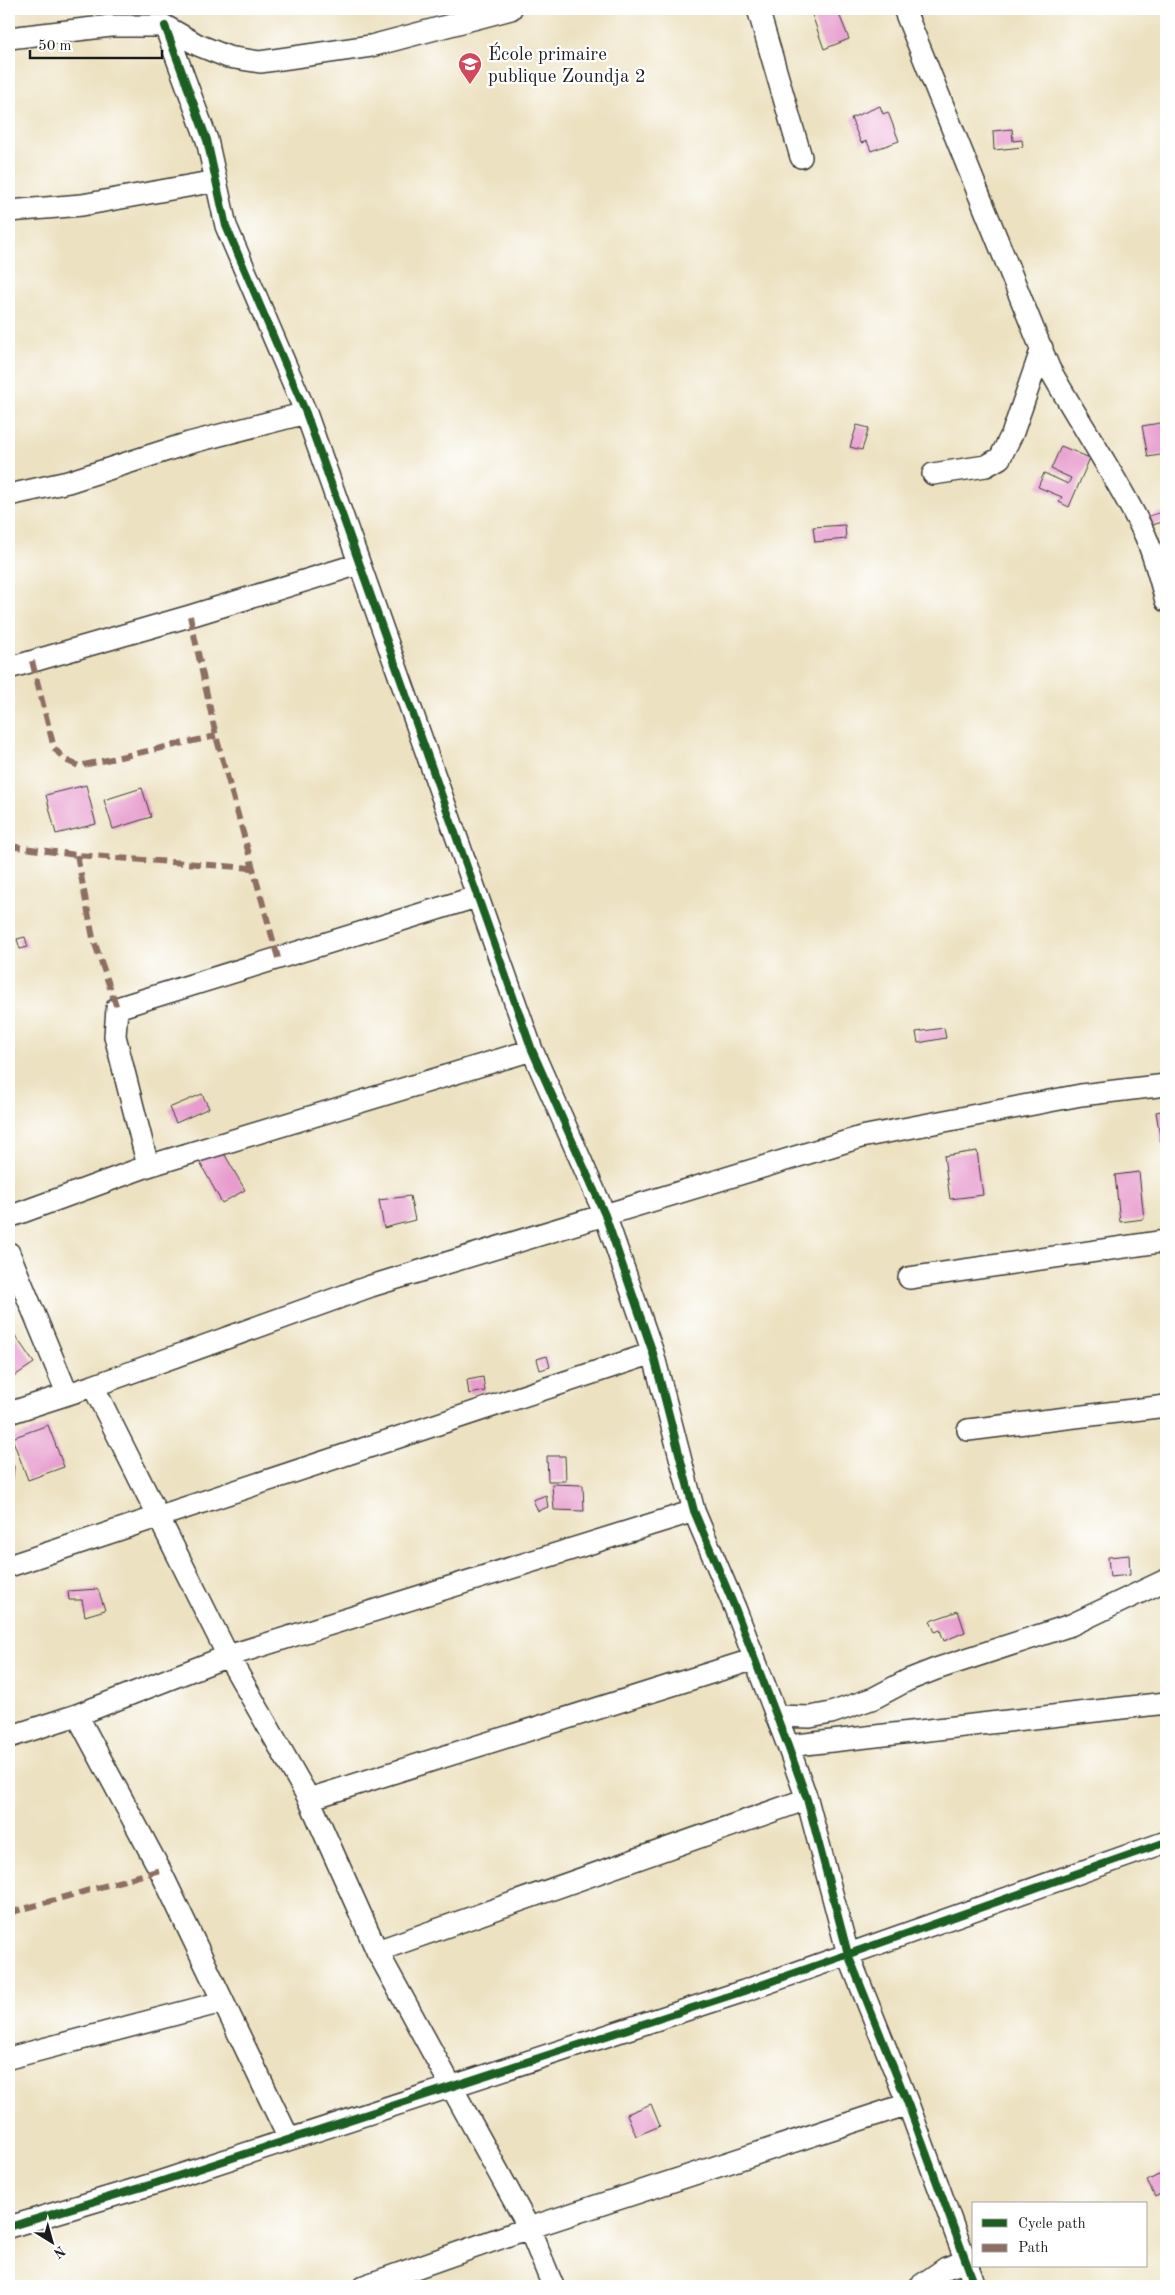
<svg xmlns="http://www.w3.org/2000/svg" width="1175" height="2295" font-family="'Old Standard TT',serif">
  <style>
    .building { fill: #e79ccd }
    .lines { fill: none; stroke-linecap: round; stroke-linejoin: round }
    .minor-casing { stroke: #3b3a35; stroke-width: 24 }
    .minor { stroke: #fff; stroke-width: 21 }
    .quiet { stroke: #8d6e63; stroke-width: 6; stroke-dasharray: 12 6; stroke-linecap: butt }
    .cycleway-casing { stroke: #fff; stroke-width: 11 }
    .cycleway { stroke: #1b5e20; stroke-width: 8 }
    .labels { text-anchor: middle; stroke-width: 4.5; stroke-linejoin: round; paint-order: stroke }
    .poi-label { font-size: 19px; fill: #1c1c1c; stroke: #fff; text-anchor: start }
  </style>
  <rect width="100%" height="100%" fill="#fff"/>
  <filter id="ink" filterUnits="userSpaceOnUse"><feTurbulence type="fractalNoise" baseFrequency=".02" numOctaves="2"/><feDisplacementMap in="SourceGraphic" scale="10" xChannelSelector="R" yChannelSelector="G"/><feConvolveMatrix kernelMatrix="1 2 1 2 8 2 1 2 1" color-interpolation-filters="sRGB"/></filter>
  <filter id="wash" filterUnits="userSpaceOnUse"><feTurbulence type="fractalNoise" baseFrequency=".0096" numOctaves="4" result="noise"/><feDisplacementMap in="SourceGraphic" scale="20" xChannelSelector="R" yChannelSelector="G"/><feGaussianBlur stdDeviation="1.12" result="paint"/><feColorMatrix in="noise" values="0 0 0 0 0 0 0 0 0 0 0 0 0 0 0 0 0 1.4 0 .05"/><feComposite in="paint" operator="in"/></filter>
  <g filter="url(#wash)">
    <rect width="100%" height="100%" fill="#ece1c0"/>
    <g id="blocks">
      <!-- building -->
      <path class="building" d="M 810,9 L 837,9 L 849,39 L 824,49 Z
        M 880,106 L 883,114 L 888,112 L 899,141 L 871,151 L 867,141 L 861,143 L 851,118 Z
        M 1012,129 L 1013,141 L 1022,140 L 1023,147 L 994,150 L 993,131 Z
        M 1166,422 L 1166,454 L 1148,457 L 1142,426 Z
        M 857,425 L 869,428 L 862,450 L 850,447 Z
        M 1061,446 L 1090,458 L 1069,507 L 1059,502 L 1062,497 L 1038,487 L 1044,473 L 1068,484 L 1071,478 L 1051,469 Z
        M 1166,511 L 1166,521 L 1152,525 L 1149,516 Z
        M 845,525 L 846,539 L 815,542 L 813,527 Z
        M 86,785 L 96,824 L 56,834 L 46,795 Z
        M 142,788 L 151,817 L 113,829 L 104,800 Z
        M 25,937 L 28,947 L 20,949 L 17,939 Z
        M 944,1028 L 946,1038 L 918,1043 L 916,1032 Z
        M 202,1094 L 209,1108 L 176,1123 L 169,1108 Z
        M 1166,1110 L 1166,1142 L 1161,1143 L 1156,1112 Z
        M 221,1148 L 245,1190 L 222,1203 L 199,1161 Z
        M 977,1151 L 983,1195 L 950,1199 L 944,1156 Z
        M 1139,1172 L 1144,1219 L 1120,1222 L 1115,1175 Z
        M 410,1196 L 415,1220 L 384,1228 L 379,1200 Z
        M 14,1334 L 34,1363 L 10,1379 L 9,1337 Z
        M 547,1356 L 550,1367 L 540,1370 L 537,1359 Z
        M 483,1377 L 485,1391 L 469,1394 L 467,1380 Z
        M 48,1425 L 64,1467 L 28,1480 L 12,1438 Z
        M 547,1456 L 565,1456 L 566,1481 L 548,1481 Z
        M 9,1465 L 14,1466 L 13,1478 L 9,1477 Z
        M 552,1484 L 583,1485 L 584,1511 L 554,1510 Z
        M 546,1495 L 548,1507 L 538,1511 L 533,1500 Z
        M 1129,1555 L 1130,1575 L 1110,1577 L 1108,1557 Z
        M 98,1589 L 105,1610 L 85,1616 L 82,1600 L 69,1600 L 68,1591 Z
        M 958,1611 L 965,1632 L 944,1641 L 940,1630 L 935,1632 L 930,1621 Z
        M 651,2104 L 660,2126 L 636,2136 L 627,2114 Z
        M 1166,2171 L 1166,2191 L 1155,2197 L 1147,2181 Z"/>
    </g>
  </g>
  <g filter="url(#ink)">
    <use href="#blocks" fill-opacity="0" stroke="#3b3a35" stroke-width="1"/>
    <g class="lines">
      <!-- minor casing -->
      <g class="minor-casing">
        <path id="minor" d="M 758,9 L 801,157
          M 904,9 L 1049,368 C 1080,424 1117,477 1145,535 C 1154,555 1160,579 1166,601
          M 165,26 L 207,140 L 226,226 L 306,413 L 532,1050 L 605,1215 L 653,1353 L 694,1511 L 735,1608 L 788,1746 L 807,1799 L 848,1954 L 908,2104 L 975,2286
          M 9,38 L 111,26 L 165,26 L 198,45 L 228,57 L 260,62 L 371,46 L 511,9
          M 9,211 L 82,205 L 216,181
          M 933,474 L 986,466 L 1000,458 L 1013,432 L 1042,348
          M 9,495 L 68,482 L 189,443 L 306,413
          M 9,668 L 190,616 L 359,564
          M 148,1166 L 115,1036 L 117,1008 L 476,897
          M 9,1217 L 148,1166 L 532,1050
          M 9,1253 L 67,1393
          M 909,1278 L 1166,1241
          M 93,1386 L 228,1656 L 309,1799 L 377,1951 L 529,2228 L 553,2286
          M 9,1413 L 93,1386 L 371,1286 L 861,1137 L 1081,1095 L 1166,1085
          M 968,1430 L 1166,1406
          M 9,1566 L 653,1353
          M 77,1715 L 160,1870 L 289,2139
          M 776,1716 L 810,1717 L 831,1713 L 874,1698 L 908,1680 L 936,1669 L 1071,1625 L 1166,1580
          M 9,1737 L 77,1715 L 228,1656 L 694,1511
          M 788,1746 L 1166,1703
          M 309,1799 L 755,1659
          M 377,1951 L 807,1799
          M 9,2058 L 222,2002
          M 9,2227 L 156,2183 L 744,1991 L 1166,1842
          M 364,2286 L 529,2228 L 908,2104
          M 920,2286 L 946,2268 L 967,2261"/>
      </g>
      <!-- minor -->
      <use href="#minor" class="minor"/>
      <!-- quiet -->
      <path class="quiet" d="M 190,616 L 216,736 L 278,958
        M 32,661 L 54,748 L 65,760 L 79,766 L 216,736
        M 9,846 L 77,855 L 251,868
        M 77,855 L 93,938 L 117,1008
        M 9,1913 L 160,1870"/>
      <!-- cycleway casing -->
      <g class="cycleway-casing">
        <path id="cycleway" d="M 165,26 L 207,140 L 226,226 L 306,413 L 532,1050 L 605,1215 L 653,1353 L 694,1511 L 735,1608 L 788,1746 L 807,1799 L 848,1954 L 908,2104 L 975,2286
          M 9,2227 L 156,2183 L 744,1991 L 1166,1842"/>
      </g>
      <!-- cycleway -->
      <use href="#cycleway" class="cycleway"/>
    </g>
  </g>
  <!-- icons -->
  <defs>
    <g id="school-pin" transform="scale(1.25)"><path d="M0 17L-7.5 6A9.5 9.5 0 1 1 7.5 6Z" fill="#d1495b" stroke="#fff"/><path d="M0-5L7-2L0 1L-7-2ZM-4 1L0 2.5L4 1V4Q0 6-4 4Z" fill="#fff"/></g>
  </defs>
  <g fill-rule="evenodd">
    <use href="#school-pin" x="470" y="64"/>
  </g>
  <g class="labels">
    <!-- poi labels -->
    <g class="poi-label">
      <text x="488" y="60">École primaire<tspan x="488" dy="22">publique Zoundja 2</tspan></text>
    </g>
  </g>
  <!-- margin -->
  <rect width="1175" height="2295" fill="none" stroke="#fff" stroke-width="30"/>
  <!-- legend -->
  <rect x="972" y="2202" width="175" height="65" fill="#ffffff" stroke="#a4a4a4"/>
  <rect x="982" y="2219" width="25" height="8" fill="#1b5e20" stroke="#a4a4a4"/>
  <text x="1018" y="2228" font-size="15" fill="#1c1c1c">Cycle path</text>
  <rect x="982" y="2244" width="25" height="8" fill="#8d6e63" stroke="#a4a4a4"/>
  <text x="1018" y="2252" font-size="15" fill="#1c1c1c">Path</text>
  <!-- north arrow -->
  <g transform="translate(52 2242) rotate(143)" stroke="#ffffff" stroke-width="4" paint-order="stroke">
  <path d="M0-4L9 19L0 12L-9 19Z" fill="#1c1c1c"/>
  <text y="-8" font-size="14" font-weight="bold" text-anchor="middle" fill="#1c1c1c">N</text>
  </g>
  <!-- scale -->
  <path d="M30 50v8h132v-8" fill="none" stroke="#1c1c1c" stroke-width="2.5"/>
  <text x="38" y="50" font-size="15" fill="#1c1c1c" stroke="#ffffff" stroke-width="4" paint-order="stroke">50 m</text>
</svg>
